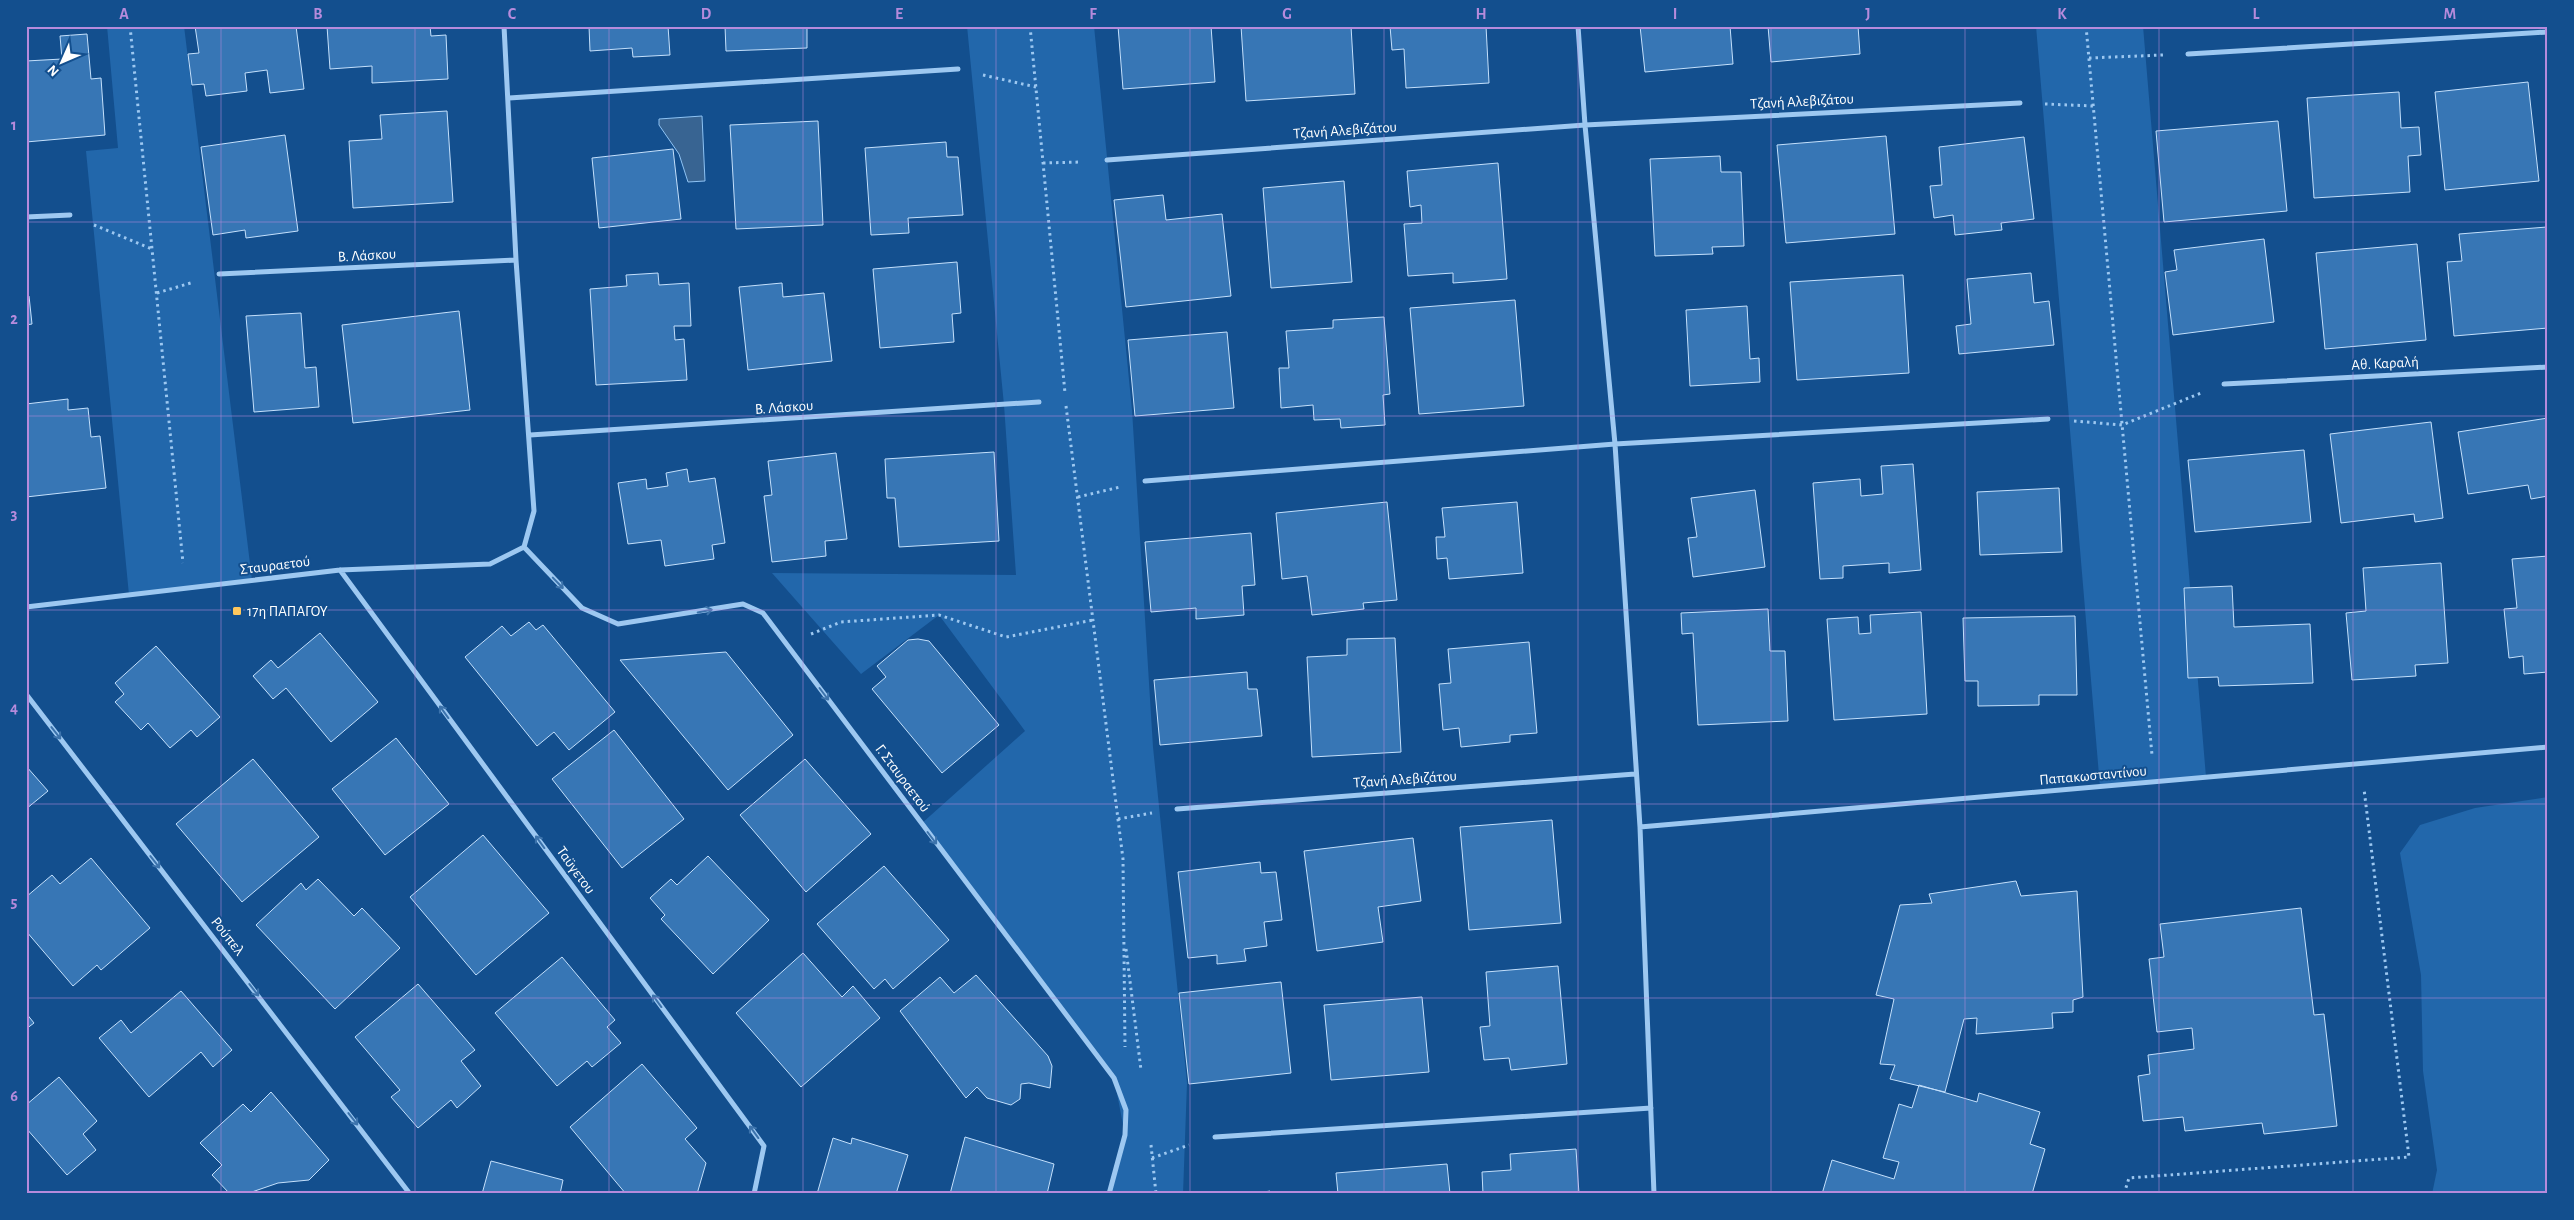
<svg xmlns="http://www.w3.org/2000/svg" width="2574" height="1220" font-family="'Alegreya Sans',sans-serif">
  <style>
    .green { fill: #2267ab }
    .water { fill: #386492; stroke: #8ec3f4 }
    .building { fill: #3776b5; stroke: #c4e0fc }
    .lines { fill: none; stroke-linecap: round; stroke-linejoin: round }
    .path { stroke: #9dc8f1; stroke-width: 3; stroke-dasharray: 2.5 4; stroke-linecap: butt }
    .minor { stroke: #9dc8f1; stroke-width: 5 }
    .oneway { stroke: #3c73ac }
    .grid { fill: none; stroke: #b68bdc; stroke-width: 1; stroke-opacity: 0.55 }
    .poi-dot { fill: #ffc75d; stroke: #134f8e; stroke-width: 2 }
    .labels { text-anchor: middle; stroke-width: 4; stroke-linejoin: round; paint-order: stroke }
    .street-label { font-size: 15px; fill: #fff; stroke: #134f8e }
    .poi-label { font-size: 15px; fill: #fff; stroke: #134f8e; text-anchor: start }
    .neatline { fill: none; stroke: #b68bdc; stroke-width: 2 }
    .grid-label { font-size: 16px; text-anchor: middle; font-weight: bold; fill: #b68bdc }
  </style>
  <rect width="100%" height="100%" fill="#134f8e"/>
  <!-- green -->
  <path class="green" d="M 107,26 L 184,26 L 252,580 L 129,595 L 86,151 L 118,148 Z
    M 967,26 L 1094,26 L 1132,410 L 1153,747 L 1187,1083 L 1183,1194 L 1109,1194 L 1125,1135 L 1114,1078 L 921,824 L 1025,731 L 939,615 L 861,674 L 772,573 L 1016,575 L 1004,405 Z
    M 2036,26 L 2143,26 L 2206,777 L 2100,787 Z
    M 2548,797 L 2548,1194 L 2432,1194 L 2437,1170 L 2423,1071 L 2421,975 L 2400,853 L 2420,825 L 2475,808 Z"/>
  <!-- water -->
  <path class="water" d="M 702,116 L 705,181 L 688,182 L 679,154 L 659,125 L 659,119 Z"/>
  <!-- building -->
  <path class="building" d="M 195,26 L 296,26 L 304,89 L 270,93 L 267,70 L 245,73 L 247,91 L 206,96 L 204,84 L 192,85 L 188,54 L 199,53 Z
    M 327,26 L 430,26 L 431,36 L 446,35 L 448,79 L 372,83 L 372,66 L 330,69 Z
    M 589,26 L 668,26 L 670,55 L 633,57 L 632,48 L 590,51 Z
    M 725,26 L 807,26 L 807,48 L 726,51 Z
    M 839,26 L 868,26 L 839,28 Z
    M 1118,26 L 1211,26 L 1215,82 L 1123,89 Z
    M 1241,26 L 1351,26 L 1355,94 L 1246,101 Z
    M 1390,26 L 1486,26 L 1489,83 L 1406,88 L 1404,49 L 1392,50 Z
    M 1640,26 L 1730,26 L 1733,64 L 1645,72 Z
    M 1768,26 L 1858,26 L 1860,54 L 1771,62 Z
    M 87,34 L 91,79 L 101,78 L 105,135 L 26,142 L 26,61 L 62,59 L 60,36 Z
    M 2528,82 L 2539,181 L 2445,190 L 2435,92 Z
    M 2399,92 L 2401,128 L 2419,127 L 2421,155 L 2408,156 L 2410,192 L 2314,198 L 2307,98 Z
    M 447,111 L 453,202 L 353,208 L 349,141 L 382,139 L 380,115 Z
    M 818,121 L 823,225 L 736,229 L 730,125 Z
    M 2278,121 L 2287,211 L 2164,222 L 2156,131 Z
    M 285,135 L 298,231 L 246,238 L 245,230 L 213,235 L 201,147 Z
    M 1886,136 L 1895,234 L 1786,243 L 1777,145 Z
    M 2024,137 L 2034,219 L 2001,223 L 2002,230 L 1955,235 L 1953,215 L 1934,218 L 1930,186 L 1942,185 L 1939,147 Z
    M 946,142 L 947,157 L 958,157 L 963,215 L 908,218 L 909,233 L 871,235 L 865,148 Z
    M 673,149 L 681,219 L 599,228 L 592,158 Z
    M 1720,156 L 1721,172 L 1741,172 L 1744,246 L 1712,247 L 1713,254 L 1655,256 L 1650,159 Z
    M 1498,163 L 1507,279 L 1453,283 L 1453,273 L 1408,276 L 1404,224 L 1422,223 L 1421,205 L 1410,207 L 1407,171 Z
    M 1344,181 L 1352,282 L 1271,288 L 1263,188 Z
    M 1163,195 L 1166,220 L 1222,214 L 1231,296 L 1126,307 L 1114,200 Z
    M 2547,227 L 2548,328 L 2454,336 L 2447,262 L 2462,261 L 2459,234 Z
    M 2264,239 L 2274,322 L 2173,335 L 2165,272 L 2177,270 L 2174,250 Z
    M 2417,244 L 2426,340 L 2325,349 L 2316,253 Z
    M 957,262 L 961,313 L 952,314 L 954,342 L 880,348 L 873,269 Z
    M 658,273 L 659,285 L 689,283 L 691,326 L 674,326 L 675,340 L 684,339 L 687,380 L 596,385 L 590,289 L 627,286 L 626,275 Z
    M 2031,273 L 2034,303 L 2049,301 L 2054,345 L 1959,354 L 1956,326 L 1971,324 L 1967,279 Z
    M 1903,275 L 1909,373 L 1797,380 L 1790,282 Z
    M 782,283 L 783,297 L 824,293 L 832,361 L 748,370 L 739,287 Z
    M 26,296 L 29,296 L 32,324 L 26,325 Z
    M 1515,300 L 1524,406 L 1419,414 L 1410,308 Z
    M 1747,306 L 1750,359 L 1759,358 L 1760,382 L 1690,386 L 1686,310 Z
    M 459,311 L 470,410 L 353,423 L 342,325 Z
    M 301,313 L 305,368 L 316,367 L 319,407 L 254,412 L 246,316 Z
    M 1384,317 L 1390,394 L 1383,395 L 1385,425 L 1341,428 L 1340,419 L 1314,420 L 1313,405 L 1281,408 L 1279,368 L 1289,368 L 1286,331 L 1333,328 L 1333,320 Z
    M 1227,332 L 1234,408 L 1135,416 L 1128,340 Z
    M 68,399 L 68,410 L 88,408 L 91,437 L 100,436 L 106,488 L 26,497 L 26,404 Z
    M 2548,418 L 2548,496 L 2531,499 L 2528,485 L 2468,494 L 2458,432 Z
    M 2431,422 L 2443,518 L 2415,522 L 2414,514 L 2341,523 L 2330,434 Z
    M 2304,450 L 2311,522 L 2195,532 L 2188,460 Z
    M 994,452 L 999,541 L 899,547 L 895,498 L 887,498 L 885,459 Z
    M 836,453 L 847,539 L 825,541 L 826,556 L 772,562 L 764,496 L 772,495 L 768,461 Z
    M 1913,464 L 1921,570 L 1889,573 L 1889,563 L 1843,566 L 1843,578 L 1820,579 L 1813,483 L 1860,479 L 1861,496 L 1883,494 L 1881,466 Z
    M 687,469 L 689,482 L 715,478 L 725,543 L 712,545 L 714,559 L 665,566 L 661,540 L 628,544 L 618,483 L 646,479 L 647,489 L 668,486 L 666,473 Z
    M 2059,488 L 2062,552 L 1980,555 L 1977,492 Z
    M 1755,490 L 1765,567 L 1693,577 L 1688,538 L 1697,537 L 1691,498 Z
    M 1387,502 L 1397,600 L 1363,603 L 1364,609 L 1312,615 L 1307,576 L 1282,579 L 1276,513 Z
    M 1517,502 L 1523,573 L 1449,579 L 1447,558 L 1437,559 L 1436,537 L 1445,537 L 1442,508 Z
    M 1251,533 L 1255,585 L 1242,586 L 1244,615 L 1196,619 L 1196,608 L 1151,612 L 1145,542 Z
    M 2548,556 L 2548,672 L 2524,674 L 2523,656 L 2509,658 L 2504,609 L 2517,608 L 2512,559 Z
    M 2441,563 L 2448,663 L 2415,665 L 2416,676 L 2352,680 L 2346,613 L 2366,611 L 2363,568 Z
    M 2232,586 L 2234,627 L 2310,624 L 2313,683 L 2219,686 L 2218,677 L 2188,678 L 2184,588 Z
    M 1768,609 L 1770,651 L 1785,651 L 1788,721 L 1698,725 L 1693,633 L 1682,634 L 1681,613 Z
    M 1921,612 L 1927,714 L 1834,720 L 1827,619 L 1858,617 L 1859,634 L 1871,633 L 1870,615 Z
    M 2075,616 L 2077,695 L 2039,695 L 2039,705 L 1978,706 L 1978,681 L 1965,681 L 1963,618 Z
    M 529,622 L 536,630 L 543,625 L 615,712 L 569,750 L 554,732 L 537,746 L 465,657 L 502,626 L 511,636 Z
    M 320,633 L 378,702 L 331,742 L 286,688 L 273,699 L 253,676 L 271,660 L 278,668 Z
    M 1395,638 L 1401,752 L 1312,757 L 1307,657 L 1347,655 L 1347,639 Z
    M 918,639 L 929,641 L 999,725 L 942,773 L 872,689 L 886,677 L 877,666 L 908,640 Z
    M 1529,642 L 1537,733 L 1510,735 L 1510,742 L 1461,747 L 1459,728 L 1443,730 L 1439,684 L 1451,683 L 1448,649 Z
    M 156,646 L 220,717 L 197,737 L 191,730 L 170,748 L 148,723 L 141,730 L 115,702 L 124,694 L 115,683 Z
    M 726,652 L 793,735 L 728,790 L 620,660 Z
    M 1247,672 L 1248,689 L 1257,689 L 1262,736 L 1160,745 L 1154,680 Z
    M 614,730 L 684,819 L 622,868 L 552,779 Z
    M 396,738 L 449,804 L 385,855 L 332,789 Z
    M 253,759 L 319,837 L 242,902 L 176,824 Z
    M 805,759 L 871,834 L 806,892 L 740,815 Z
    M 26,766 L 48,791 L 26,809 Z
    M 1552,820 L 1561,923 L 1469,930 L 1460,827 Z
    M 483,835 L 549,913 L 476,975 L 410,897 Z
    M 1413,838 L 1421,901 L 1378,907 L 1383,942 L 1317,951 L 1304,851 Z
    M 708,856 L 769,920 L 713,974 L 661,919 L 665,915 L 650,898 L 671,879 L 677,885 Z
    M 91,858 L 150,928 L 101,970 L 97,965 L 73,986 L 26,931 L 26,897 L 52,875 L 60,884 Z
    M 1260,862 L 1261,873 L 1276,872 L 1282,920 L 1264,922 L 1267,946 L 1244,949 L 1246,961 L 1217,964 L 1217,955 L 1188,958 L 1178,872 Z
    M 884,866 L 949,940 L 893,989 L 885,979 L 874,989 L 817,924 Z
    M 318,879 L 354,916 L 362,908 L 400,948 L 335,1009 L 256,925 L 301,883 L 306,890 Z
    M 2016,881 L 2021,896 L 2077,891 L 2083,997 L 2073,1000 L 2073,1012 L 2052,1013 L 2053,1028 L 1976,1034 L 1977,1018 L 1964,1019 L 1945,1092 L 1890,1079 L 1895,1065 L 1880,1064 L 1894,999 L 1876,995 L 1900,905 L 1932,903 L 1929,894 Z
    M 2301,908 L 2314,1015 L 2324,1014 L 2337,1126 L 2264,1134 L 2262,1123 L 2185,1131 L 2183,1117 L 2143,1121 L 2138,1076 L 2150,1074 L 2148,1055 L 2194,1049 L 2192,1028 L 2157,1032 L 2149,959 L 2164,957 L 2160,924 Z
    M 803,953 L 842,997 L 853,986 L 880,1018 L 801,1087 L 736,1013 Z
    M 562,957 L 615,1020 L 607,1027 L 621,1043 L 592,1067 L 587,1061 L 557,1086 L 495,1013 Z
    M 1558,966 L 1567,1064 L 1511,1070 L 1509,1058 L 1484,1060 L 1480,1027 L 1490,1026 L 1486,972 Z
    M 976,975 L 1048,1056 L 1052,1066 L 1050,1088 L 1029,1083 L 1021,1084 L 1020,1099 L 1011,1105 L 987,1098 L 977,1087 L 966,1098 L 900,1011 L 940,977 L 954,993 Z
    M 1281,982 L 1291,1073 L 1189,1084 L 1179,993 Z
    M 418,984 L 475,1050 L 461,1061 L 481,1086 L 457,1108 L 451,1100 L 418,1128 L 391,1097 L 400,1090 L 355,1037 Z
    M 181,991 L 232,1050 L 213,1067 L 201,1052 L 149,1097 L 99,1038 L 121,1020 L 131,1033 Z
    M 1422,997 L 1429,1072 L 1331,1080 L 1324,1005 Z
    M 26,1013 L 34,1023 L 26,1029 Z
    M 642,1064 L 697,1128 L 685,1139 L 706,1163 L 697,1194 L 626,1194 L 570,1127 Z
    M 59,1077 L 97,1121 L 83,1134 L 96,1150 L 67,1175 L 26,1128 L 26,1105 Z
    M 1919,1085 L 1977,1102 L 1979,1093 L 2040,1112 L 2030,1144 L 2045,1149 L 2032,1194 L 1822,1194 L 1832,1160 L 1894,1179 L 1899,1162 L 1883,1158 L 1899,1104 L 1912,1108 Z
    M 271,1092 L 329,1160 L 309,1180 L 278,1183 L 246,1194 L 230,1194 L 212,1175 L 222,1165 L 200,1143 L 243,1104 L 251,1112 Z
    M 965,1137 L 1054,1164 L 1047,1194 L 950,1194 Z
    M 833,1138 L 851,1144 L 852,1138 L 908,1155 L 896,1194 L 817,1194 Z
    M 1576,1149 L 1579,1194 L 1483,1194 L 1482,1172 L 1511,1170 L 1510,1154 Z
    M 491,1161 L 563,1180 L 560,1194 L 482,1194 Z
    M 1447,1164 L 1450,1194 L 1338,1194 L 1336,1173 Z
    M 1270,1191 L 1271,1194 L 1252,1194 Z"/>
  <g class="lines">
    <!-- path -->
    <path class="path" d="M 130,26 L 183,563
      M 1030,26 L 1065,393
      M 2086,26 L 2152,755
      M 2089,58 L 2163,55
      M 983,75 L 1036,87
      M 2045,104 L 2093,106
      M 1043,163 L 1082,162
      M 94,225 L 152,249
      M 157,293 L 194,282
      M 1066,406 L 1123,859 L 1125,1047
      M 2074,421 L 2122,425 L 2201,393
      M 1078,497 L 1120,487
      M 811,634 L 841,622 L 939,615 L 1006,637 L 1093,620
      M 1118,819 L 1152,813
      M 1126,949 L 1141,1070
      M 1151,1145 L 1156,1194
      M 1152,1158 L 1189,1145
      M 2124,1194 L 2129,1178 L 2409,1157 L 2364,789"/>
    <!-- minor -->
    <path class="minor" d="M 504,26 L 516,260 L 534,511 L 524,547
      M 1578,26 L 1585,125 L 1615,444 L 1640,827 L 1654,1194
      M 2188,54 L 2548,32
      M 509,98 L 958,69
      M 1107,160 L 1585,125 L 2020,103
      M 26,217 L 70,215
      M 219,274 L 516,260
      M 2224,384 L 2548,367
      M 530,435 L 1039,402
      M 1145,481 L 1615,444 L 2048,419
      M 524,547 L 582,608 L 618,624 L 743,604 L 763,613 L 1114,1078 L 1126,1110 L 1125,1135 L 1109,1194
      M 340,570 L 764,1146 L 754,1194
      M 26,607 L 340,570 L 490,564 L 524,547
      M 26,694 L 410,1194
      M 1177,809 L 1635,774
      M 1640,827 L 2548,747
      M 1215,1137 L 1651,1108"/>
  </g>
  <!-- one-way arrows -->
  <defs><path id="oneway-shaft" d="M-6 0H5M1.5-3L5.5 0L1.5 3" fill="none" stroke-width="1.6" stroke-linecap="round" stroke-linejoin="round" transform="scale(1.25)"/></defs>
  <g class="oneway">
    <use href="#oneway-shaft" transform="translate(558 583) rotate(46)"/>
    <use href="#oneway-shaft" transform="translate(705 611) rotate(-11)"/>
    <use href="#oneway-shaft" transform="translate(824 694) rotate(53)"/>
    <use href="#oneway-shaft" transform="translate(444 712) rotate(-126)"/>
    <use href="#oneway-shaft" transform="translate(56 733) rotate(52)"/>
    <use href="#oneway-shaft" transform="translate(932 838) rotate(53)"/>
    <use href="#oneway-shaft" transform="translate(540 842) rotate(-126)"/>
    <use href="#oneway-shaft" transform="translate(155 862) rotate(52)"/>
    <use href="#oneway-shaft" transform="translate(254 990) rotate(52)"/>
    <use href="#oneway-shaft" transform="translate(657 1001) rotate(-126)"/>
    <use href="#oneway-shaft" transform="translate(353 1119) rotate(52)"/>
    <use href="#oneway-shaft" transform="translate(754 1132) rotate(-126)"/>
  </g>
  <!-- grid -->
  <path class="grid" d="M 221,26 L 221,1194M 415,26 L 415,1194M 609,26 L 609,1194M 803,26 L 803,1194M 996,26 L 996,1194M 1190,26 L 1190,1194M 1384,26 L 1384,1194M 1578,26 L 1578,1194M 1771,26 L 1771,1194M 1965,26 L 1965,1194M 2159,26 L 2159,1194M 2353,26 L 2353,1194M 26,222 L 2548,222M 26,416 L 2548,416M 26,610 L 2548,610M 26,804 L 2548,804M 26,998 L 2548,998"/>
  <!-- markers -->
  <rect class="poi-dot" x="232" y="606" width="10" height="10" rx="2.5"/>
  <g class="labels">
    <!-- street labels -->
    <g class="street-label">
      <text transform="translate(1802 101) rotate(-3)" y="5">Τζανή Αλεβιζάτου</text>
      <text transform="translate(1345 130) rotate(-4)" y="5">Τζανή Αλεβιζάτου</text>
      <text transform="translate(367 255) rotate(-3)" y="5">Β. Λάσκου</text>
      <text transform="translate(2385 363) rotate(-3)" y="5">Αθ. Καραλή</text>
      <text transform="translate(784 407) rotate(-4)" y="5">Β. Λάσκου</text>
      <text transform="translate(275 565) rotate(-7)" y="5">Σταυραετού</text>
      <text transform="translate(2093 775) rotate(-5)" y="5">Παπακωσταντίνου</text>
      <text transform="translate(903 778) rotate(53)" y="5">Γ. Σταυραετού</text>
      <text transform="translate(1405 779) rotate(-4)" y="5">Τζανή Αλεβιζάτου</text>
      <text transform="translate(576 870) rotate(54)" y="5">Ταϋγετου</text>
      <text transform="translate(228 936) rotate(52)" y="5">Ρούπελ</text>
    </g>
    <!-- poi labels -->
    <g class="poi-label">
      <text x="247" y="616">17η ΠΑΠΑΓΟΥ</text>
    </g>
  </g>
  <!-- border -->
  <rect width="2574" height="1220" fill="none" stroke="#134f8e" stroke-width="55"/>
  <!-- north arrow -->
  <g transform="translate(62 62) rotate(225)" stroke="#134f8e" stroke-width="4" paint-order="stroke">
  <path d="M0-4L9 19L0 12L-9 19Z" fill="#ffffff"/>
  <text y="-8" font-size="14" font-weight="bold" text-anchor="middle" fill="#ffffff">N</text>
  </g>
  <rect x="28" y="28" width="2518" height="1164" class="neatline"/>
  <g class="grid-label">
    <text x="124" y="19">A</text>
    <text x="318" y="19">B</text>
    <text x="512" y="19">C</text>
    <text x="706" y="19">D</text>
    <text x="899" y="19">E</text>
    <text x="1093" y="19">F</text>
    <text x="1287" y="19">G</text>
    <text x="1481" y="19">H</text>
    <text x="1675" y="19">I</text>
    <text x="1868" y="19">J</text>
    <text x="2062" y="19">K</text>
    <text x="2256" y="19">L</text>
    <text x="2450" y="19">M</text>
    <text x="14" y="130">1</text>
    <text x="14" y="324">2</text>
    <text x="14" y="519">3</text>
    <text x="14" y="713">4</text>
    <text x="14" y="907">5</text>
    <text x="14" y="1101">6</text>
  </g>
</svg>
